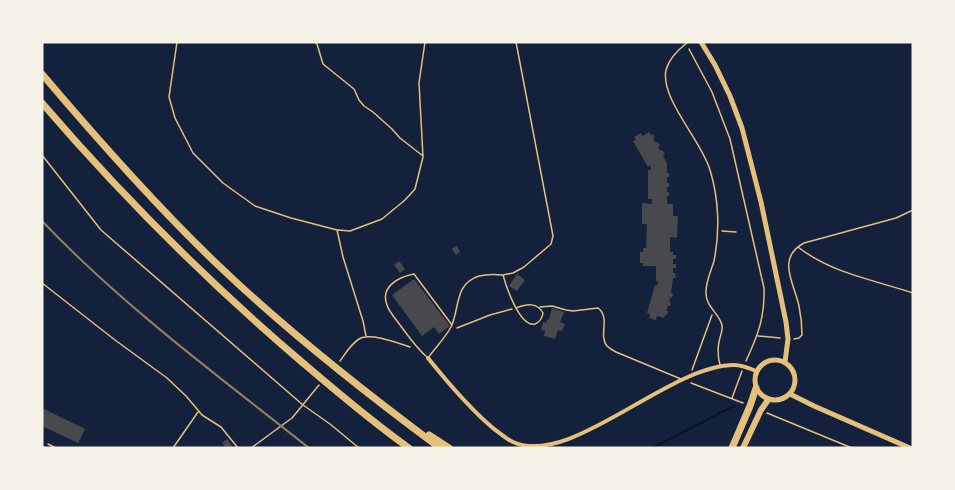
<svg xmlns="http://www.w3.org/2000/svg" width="955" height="490" font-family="'IBM Plex Sans',sans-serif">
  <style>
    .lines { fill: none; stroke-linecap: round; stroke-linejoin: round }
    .stream { stroke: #0b132b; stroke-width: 2 }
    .building { fill: #48494c }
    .path { stroke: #e5c07b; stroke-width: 1.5 }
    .service { stroke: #e5c07b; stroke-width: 1.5 }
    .minor { stroke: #e5c07b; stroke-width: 4 }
    .secondary { stroke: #e5c07b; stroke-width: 5 }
    .trunk { stroke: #e5c07b; stroke-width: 6 }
    .motorway { stroke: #e5c07b; stroke-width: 7 }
    .rail { stroke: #918062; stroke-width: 2 }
  </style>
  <rect width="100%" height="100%" fill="#14213d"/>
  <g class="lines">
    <!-- stream -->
    <path class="stream" d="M 652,448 L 734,406"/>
  </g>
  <!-- building -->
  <path class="building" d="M 649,132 L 651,135 L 653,134 L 655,138 L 653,139 L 656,143 L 658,142 L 660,146 L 658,147 L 660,151 L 662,150 L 665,154 L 663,155 L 667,164 L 667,173 L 669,173 L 669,177 L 667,177 L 667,183 L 669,183 L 669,187 L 667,187 L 667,192 L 669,192 L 669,196 L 667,196 L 667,204 L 673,204 L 673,216 L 678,216 L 677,238 L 670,237 L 670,252 L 673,252 L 673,255 L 676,255 L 676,259 L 673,259 L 673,264 L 676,264 L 676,268 L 673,268 L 673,273 L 675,273 L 676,278 L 673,278 L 671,293 L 673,294 L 672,298 L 670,297 L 669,302 L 671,302 L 670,306 L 668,306 L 666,311 L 668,311 L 667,315 L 665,315 L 664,318 L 657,316 L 656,320 L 649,318 L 650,314 L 647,313 L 655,285 L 657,286 L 658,283 L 658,281 L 656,281 L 656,266 L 643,266 L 643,263 L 640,263 L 640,252 L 643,252 L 643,248 L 646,248 L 647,224 L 642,224 L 642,203 L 652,204 L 652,199 L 648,199 L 648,170 L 651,170 L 651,168 L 650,165 L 648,167 L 633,141 L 636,140 L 634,137 L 641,133 L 643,136 Z
    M 457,246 L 460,252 L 456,255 L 452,249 Z
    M 399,261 L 405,269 L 400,273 L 394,265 Z
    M 517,274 L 525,280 L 517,291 L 509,286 Z
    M 414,279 L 450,326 L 439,334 L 434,327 L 422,336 L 392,295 Z
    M 552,308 L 564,312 L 560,322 L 565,324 L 562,331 L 558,330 L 555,339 L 544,336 L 545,331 L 541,330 L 543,322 L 546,323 L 548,319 L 549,319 Z
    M 42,408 L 85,429 L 78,443 L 42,426 Z
    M 227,439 L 233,447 L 232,448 L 226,448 L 222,443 Z"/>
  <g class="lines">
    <!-- path -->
    <path class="path" d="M 177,42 L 169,97 L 175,118 L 193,153 L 223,183 L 255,206 L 291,218 L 337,230 L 343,257 L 363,321 L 366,336
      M 315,42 L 317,44 L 323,64 L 354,89 L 359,100 L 364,106 L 373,112 L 392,129 L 400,138 L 423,156
      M 689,49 L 712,92 L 730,139 L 764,288 C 765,317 758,335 746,361
      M 42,155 L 101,230 L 303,405 L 330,424 L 359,448
      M 338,230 L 350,231 L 382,219 L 405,200 L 415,189 L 423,157 L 419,83 L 425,42
      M 722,231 L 736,232
      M 798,247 C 831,273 874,280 913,293
      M 42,283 L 115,340 L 167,378 L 186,396 L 202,415 L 221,427 L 238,448
      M 457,328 L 490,315 L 512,309
      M 758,336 L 780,338
      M 794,339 L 799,338 L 802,335 C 802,325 801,316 799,306 C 794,283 776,258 804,243 L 896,218 L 913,210
      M 340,361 C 345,354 351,344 359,339 C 370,332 398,343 410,347
      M 692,370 L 712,315
      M 691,383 L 743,403
      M 732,398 L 742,371
      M 767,413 L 852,448
      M 48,444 L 56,448
      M 173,448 L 198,412
      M 251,448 L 292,418 L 319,385"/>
    <!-- service -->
    <path class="service" d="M 688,42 C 679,49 669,58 666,70 C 660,99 702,141 710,170 C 719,199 720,232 714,261 C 711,271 706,281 706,292 C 705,306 719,313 722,325 C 723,331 720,336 719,342 C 717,351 718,357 720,365
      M 540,307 L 552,306 L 566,310 L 573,311 L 598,308 C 611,318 598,335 607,346 C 608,347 614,351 616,352 L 681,379
      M 516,308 C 527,304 537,302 543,313 C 542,319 540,322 535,324 C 520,328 506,286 503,275 L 513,273 L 524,267 L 551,244 L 553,236 L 516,42
      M 452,325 L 414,274 C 398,277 380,287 387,305 C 389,312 396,319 400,325 C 409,337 417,349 428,358 C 435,348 445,338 451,327 C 460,308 454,284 479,276 C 487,274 494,274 502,275"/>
    <!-- minor -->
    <path class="minor" d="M 428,358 C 448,383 469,408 494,429 C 500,433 506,439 513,442 C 571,468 668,365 734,365 C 742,365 749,368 756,371
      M 42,448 L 43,448"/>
    <!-- secondary -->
    <path class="secondary" d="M 701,42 L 715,65 L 730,96 L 742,128 L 761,202 L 786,322 L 788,339 L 785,362
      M755 380a20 20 0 1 1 40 0a20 20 0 1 1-40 0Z
      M 790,394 L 814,406 L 910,448"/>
    <!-- trunk -->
    <path class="trunk" d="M 743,448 L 761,410 L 768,400"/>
    <!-- motorway -->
    <path class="motorway" d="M 42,74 C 98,140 156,206 218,265 C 287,331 363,391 440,448
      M 42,103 C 122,196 209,283 303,363 C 337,392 372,422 409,448
      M 429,435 L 449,448
      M 732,448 L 750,406 L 756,388"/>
    <!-- rail -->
    <path class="rail" d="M 42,221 C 123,306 217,375 309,448"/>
  </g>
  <!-- border -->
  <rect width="955" height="490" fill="none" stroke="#f6f1e7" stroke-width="87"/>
</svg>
